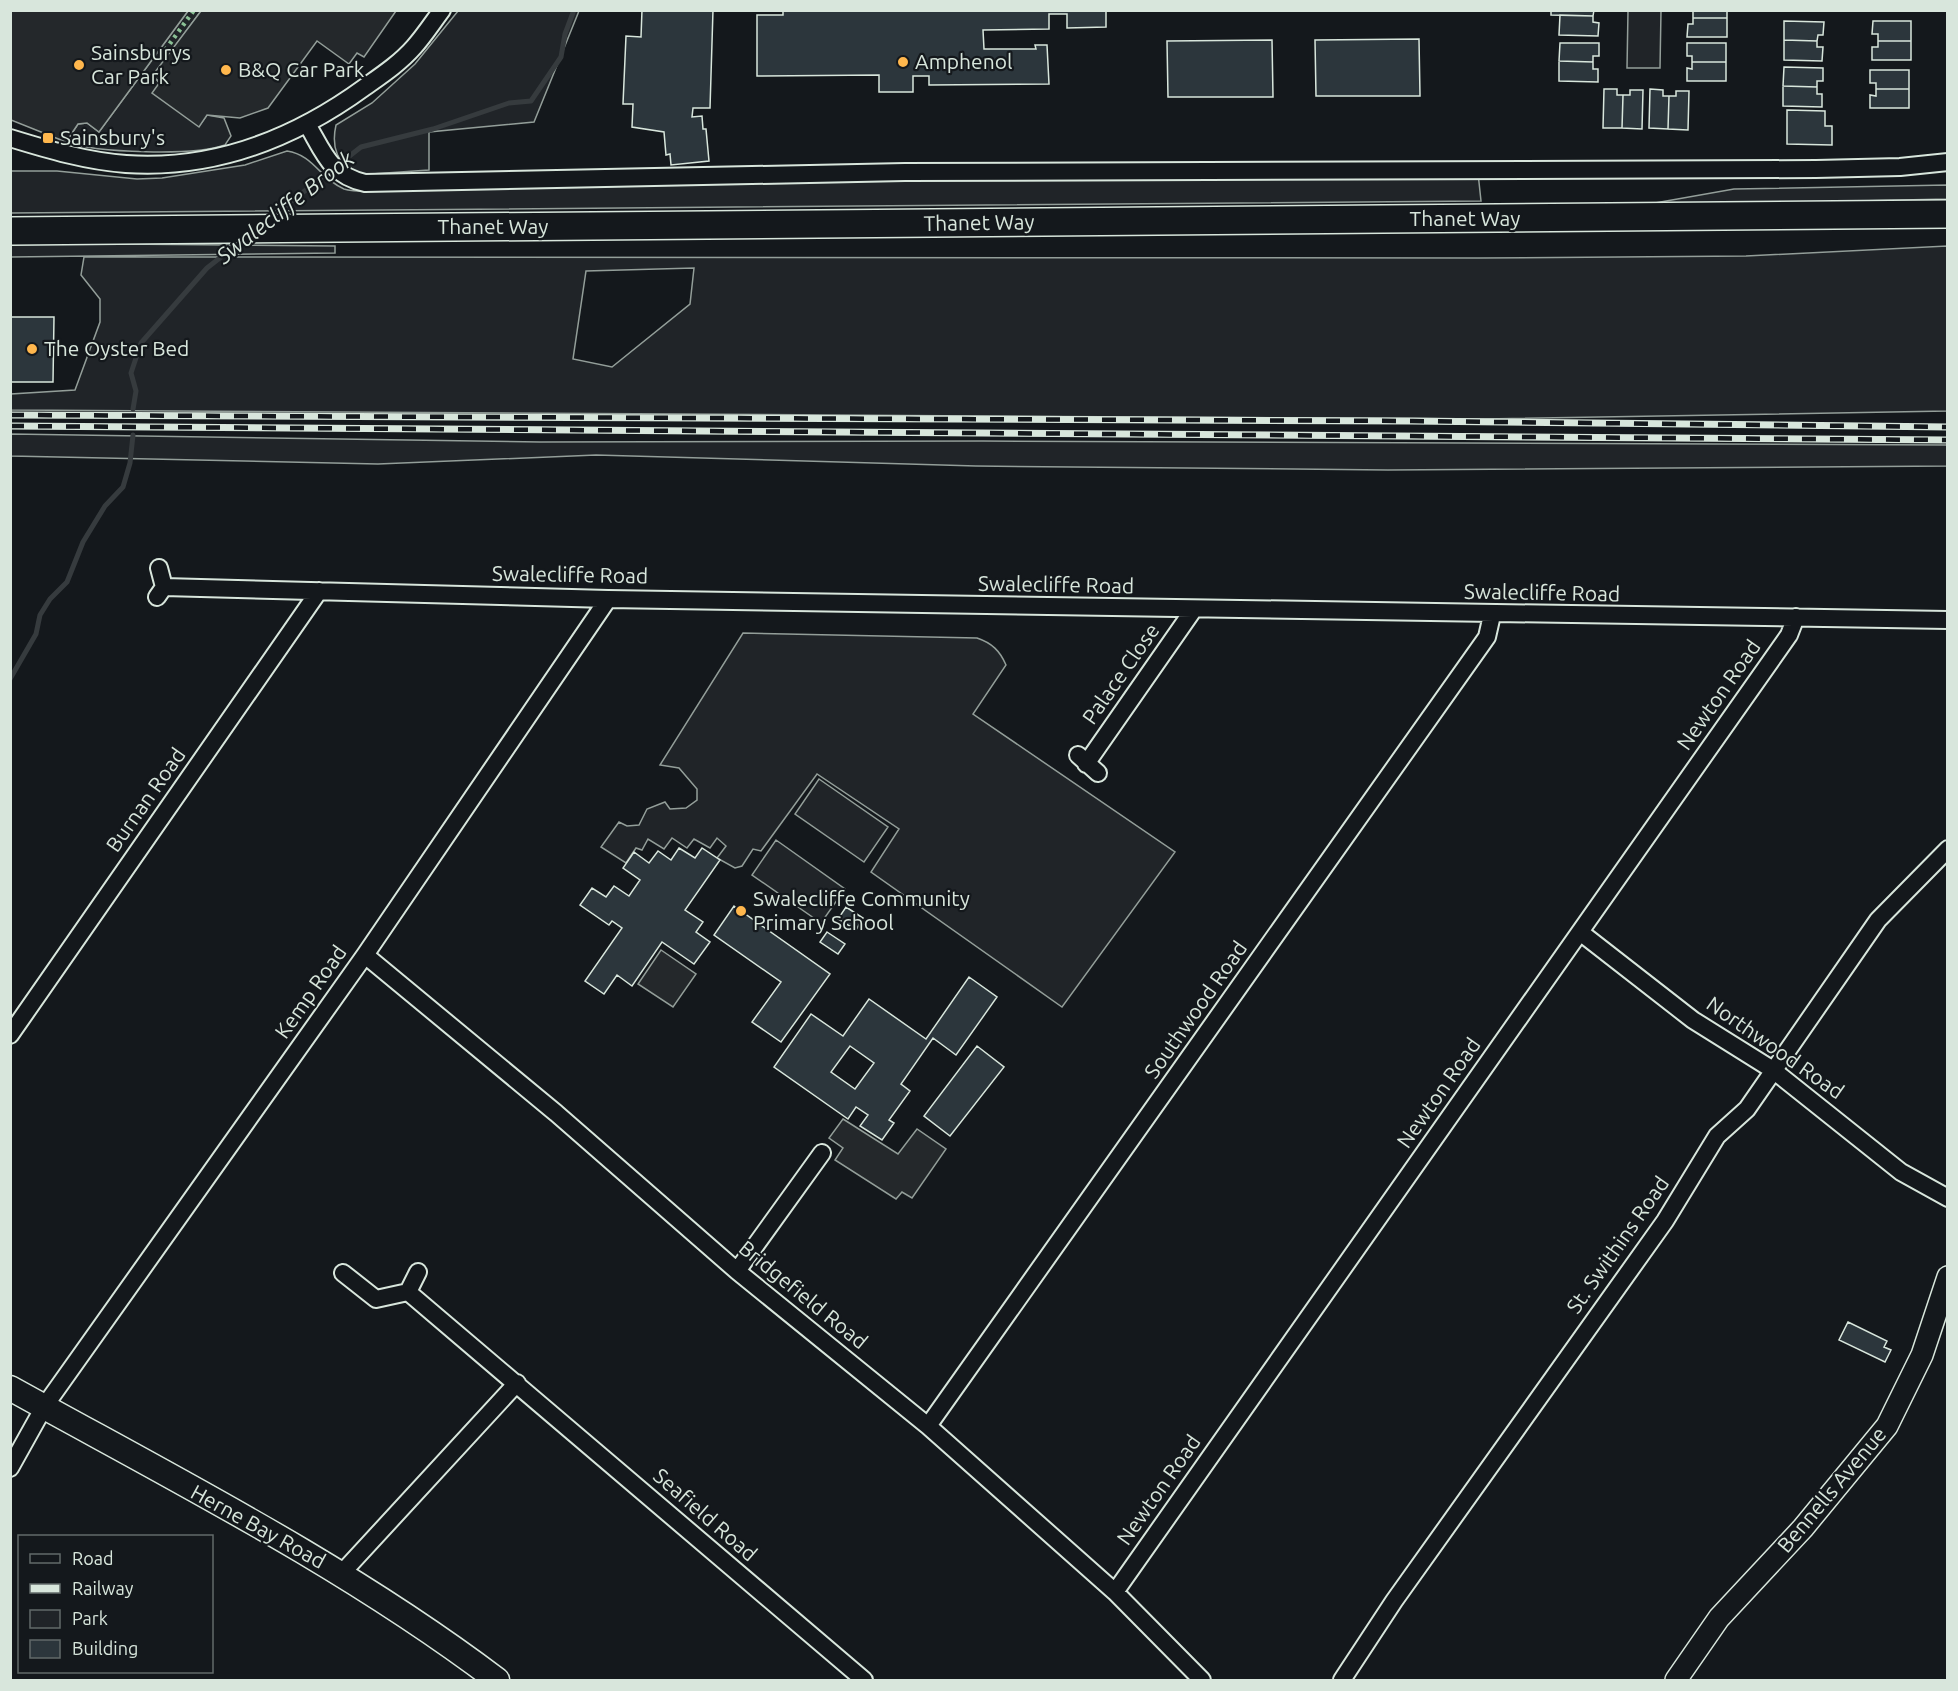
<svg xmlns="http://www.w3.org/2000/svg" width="1958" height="1691" font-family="Ubuntu,sans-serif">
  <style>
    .green { fill: #202428; stroke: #939e99; stroke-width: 1.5; fill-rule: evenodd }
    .parking { fill: #24282b; stroke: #939e99; stroke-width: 1.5 }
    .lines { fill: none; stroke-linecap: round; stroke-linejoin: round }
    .stream { stroke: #363b3e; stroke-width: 5 }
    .building { fill: #2c363c; stroke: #d8e6dc; stroke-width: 1.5; fill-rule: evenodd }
    .minor-casing { stroke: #d8e6dc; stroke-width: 20 }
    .tertiary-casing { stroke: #d8e6dc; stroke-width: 24 }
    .secondary-casing { stroke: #d8e6dc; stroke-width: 27 }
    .primary-casing { stroke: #d8e6dc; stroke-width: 30 }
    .minor { stroke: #14181c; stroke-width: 16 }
    .tertiary { stroke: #14181c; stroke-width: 21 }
    .secondary { stroke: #14181c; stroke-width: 24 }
    .primary { stroke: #14181c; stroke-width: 27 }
    .rail-casing { stroke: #d8e6dc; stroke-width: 7 }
    .rail { stroke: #14181c; stroke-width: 4.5; stroke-dasharray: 14; stroke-linecap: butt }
    .hedge { stroke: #8ac095; stroke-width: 4.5; stroke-dasharray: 3 4.5; stroke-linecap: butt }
    .poi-dot { fill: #ffb74d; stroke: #14181c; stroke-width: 2 }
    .labels { text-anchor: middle; stroke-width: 4.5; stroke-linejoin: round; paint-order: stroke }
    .poi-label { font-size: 21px; fill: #d8e6dc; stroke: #14181c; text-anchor: start }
    .street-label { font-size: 21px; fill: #d8e6dc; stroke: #14181c }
    .water-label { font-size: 22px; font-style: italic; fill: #d8e6dc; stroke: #14181c }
  </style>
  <rect width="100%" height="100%" fill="#14181c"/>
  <!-- green -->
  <path class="green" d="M 188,11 L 201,11 L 153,76 L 199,126 L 207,115 L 224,118 L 231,136 L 225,145 C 194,156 97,153 66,142 L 78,124 L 87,123 L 99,132 Z
    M 458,11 L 579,11 L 534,122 L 429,132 L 429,170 L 357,175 C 337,163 331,147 336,125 L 372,103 L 415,64 Z
    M 1628,11 L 1661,11 L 1660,68 L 1627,68 Z
    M 287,151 C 314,155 320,179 344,189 C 357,194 407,190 424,189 L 426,184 L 1478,173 L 1481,201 L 11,213 L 11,171 L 57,171 L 137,179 L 162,178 L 245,165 Z
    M 1947,185 L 1947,199 L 1638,206 L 1734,189 Z
    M 10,243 L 335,246 L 335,253 L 11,257 Z
    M 1947,246 L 1947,411 L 1484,419 L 11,410 L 11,394 L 75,390 L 100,322 L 100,299 L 81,275 L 84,257 L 1479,258 L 1746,256 ZM 694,268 L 690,304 L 612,367 L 573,359 L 586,271 Z
    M 11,434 L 540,442 L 983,441 L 1947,445 L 1948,466 L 1388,470 L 976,466 L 596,455 L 378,464 L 11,456 Z
    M 743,633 L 977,638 C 992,643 1000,651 1006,665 L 973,714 L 1175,852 L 1062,1007 L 871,872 L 899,829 L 817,774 L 761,851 L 753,849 L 742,866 L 735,868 L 717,858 L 726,846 L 717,838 L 710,848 L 694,839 L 687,848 L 672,838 L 664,849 L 648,839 L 642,850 L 636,848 L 626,863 L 601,847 L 619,822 L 627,826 L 639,825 L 647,809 L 665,802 L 670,809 L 686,808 L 697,800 L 697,789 L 679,768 L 660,765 Z
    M 819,779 L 888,827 L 864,862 L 795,814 Z
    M 776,840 L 845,889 L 821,923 L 752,875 Z"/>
  <!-- parking -->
  <path class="parking" d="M 10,11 L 11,10 L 188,11 L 99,132 L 87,123 L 78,124 L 66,142 L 11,120 Z
    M 201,11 L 201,10 L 396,11 L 364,57 L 357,53 L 349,64 L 317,41 L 268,108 L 240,118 L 207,115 L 199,127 L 152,93 L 160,82 L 152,76 Z
    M 661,950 L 696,974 L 673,1007 L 638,984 Z
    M 843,1119 L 898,1154 L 917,1129 L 946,1149 L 912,1198 L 902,1192 L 896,1199 L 835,1160 L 843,1148 L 829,1138 Z"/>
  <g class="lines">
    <!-- stream -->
    <path class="stream" d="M 270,218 L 361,147 L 433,129 L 509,103 L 531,101 L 561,57 L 565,34 L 574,10
      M 133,409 L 136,391 L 131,373 L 141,343 L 207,268 L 244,239
      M 10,679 L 36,634 L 40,615 L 50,599 L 67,582 L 83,542 L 105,506 L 123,487 L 130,463 L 133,435"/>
  </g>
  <!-- building -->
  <path class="building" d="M 642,10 L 713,10 L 710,108 L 693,108 L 692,117 L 702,116 L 703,129 L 706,129 L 709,161 L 671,165 L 670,154 L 666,155 L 664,132 L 632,127 L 633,104 L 623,104 L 626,36 L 641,37 Z
    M 783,10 L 1106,10 L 1106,27 L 1067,28 L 1067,14 L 1049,14 L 1049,29 L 983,30 L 984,49 L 1036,49 L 1035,45 L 1047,45 L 1049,84 L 929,85 L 929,76 L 913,76 L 913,92 L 879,92 L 879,75 L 757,76 L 757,15 L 783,15 Z
    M 1551,10 L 1594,10 L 1593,16 L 1551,15 Z
    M 1727,10 L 1727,18 L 1693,18 L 1693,11 L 1688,11 Z
    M 1560,15 L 1593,16 L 1593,22 L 1599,23 L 1598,36 L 1559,35 Z
    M 1693,18 L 1727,18 L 1727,37 L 1687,37 L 1688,24 L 1693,24 Z
    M 1784,21 L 1824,22 L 1823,35 L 1818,35 L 1817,41 L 1784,40 Z
    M 1873,21 L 1911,21 L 1911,41 L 1878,41 L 1878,34 L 1872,34 Z
    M 1419,39 L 1420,96 L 1316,96 L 1315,40 Z
    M 1272,40 L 1273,97 L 1168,97 L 1167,41 Z
    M 1784,40 L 1817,41 L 1817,47 L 1823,47 L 1822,61 L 1784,60 Z
    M 1878,41 L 1911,41 L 1911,60 L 1872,60 L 1872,47 L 1878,47 Z
    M 1560,43 L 1599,43 L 1599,56 L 1593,56 L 1593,62 L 1559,61 Z
    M 1687,43 L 1726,43 L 1726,62 L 1692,62 L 1692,56 L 1687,56 Z
    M 1559,61 L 1593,62 L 1593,69 L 1598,69 L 1598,82 L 1559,81 Z
    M 1692,62 L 1726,62 L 1726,81 L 1687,81 L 1687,68 L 1692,69 Z
    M 1784,67 L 1823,68 L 1823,81 L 1817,81 L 1817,87 L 1783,86 Z
    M 1870,70 L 1909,70 L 1909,89 L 1876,89 L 1876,83 L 1870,83 Z
    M 1783,86 L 1817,87 L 1817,94 L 1822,94 L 1822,107 L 1783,106 Z
    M 1604,89 L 1617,89 L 1617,95 L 1623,95 L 1622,128 L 1603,128 Z
    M 1650,89 L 1663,90 L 1663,96 L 1669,96 L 1668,129 L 1649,128 Z
    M 1876,89 L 1909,89 L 1909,108 L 1870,108 L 1870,95 L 1876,96 Z
    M 1630,90 L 1643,90 L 1642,129 L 1622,128 L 1623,95 L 1630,95 Z
    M 1676,91 L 1689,91 L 1688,130 L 1668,129 L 1669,96 L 1676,96 Z
    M 1787,110 L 1825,111 L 1825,126 L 1832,126 L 1832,145 L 1787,144 Z
    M 10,317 L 54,317 L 53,382 L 10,382 Z
    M 679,848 L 695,858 L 702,848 L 720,860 L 685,910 L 703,922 L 696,932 L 710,942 L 694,964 L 662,942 L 632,986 L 617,975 L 604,994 L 585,981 L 622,928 L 612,921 L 609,925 L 580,905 L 592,888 L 606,897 L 614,886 L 629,896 L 640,880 L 623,868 L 634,852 L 649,863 L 658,851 L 671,860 Z
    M 734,906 L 830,974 L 781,1042 L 752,1022 L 781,982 L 714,935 Z
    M 846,907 L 863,918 L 856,930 L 838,919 Z
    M 827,932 L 845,944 L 838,954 L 820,942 Z
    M 969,977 L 997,997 L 956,1055 L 933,1038 L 901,1084 L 910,1091 L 889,1120 L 894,1123 L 882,1140 L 860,1126 L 868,1115 L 856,1107 L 848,1119 L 774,1067 L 811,1014 L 843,1036 L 869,999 L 926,1039 ZM 850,1046 L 874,1063 L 855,1089 L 831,1072 Z
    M 977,1046 L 1004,1067 L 950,1136 L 924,1116 Z
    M 1848,1322 L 1887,1341 L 1884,1347 L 1891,1350 L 1885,1362 L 1839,1340 Z"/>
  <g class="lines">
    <!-- minor casing -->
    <g class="minor-casing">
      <path id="minor" d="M 307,124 C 324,153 330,175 365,183 L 905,172 L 1816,169 L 1900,167 L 1948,162
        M 10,138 C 49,150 86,161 126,164 C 214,170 295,138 365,87 C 382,75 400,63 414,47 C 424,36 433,22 442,10
        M 164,587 L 608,599 L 1948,620
        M 157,597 L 164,587 L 159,568
        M 1078,755 L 1098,773
        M 1086,764 L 1194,609
        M 1580,932 L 1693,1020 L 1773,1070 L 1901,1172 L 1948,1198
        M 365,955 L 556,1113 L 737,1271 L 928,1426 L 1115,1592 L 1202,1680
        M 10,1035 L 319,591
        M 737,1271 L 822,1153
        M 343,1273 L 376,1299 L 408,1292 L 864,1680
        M 408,1292 L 418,1272
        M 928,1426 L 1487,637 L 1492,615
        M 10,1468 L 44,1407 L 365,955 L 608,599
        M 341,1574 L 517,1383
        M 1115,1592 L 1789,635 L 1796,617
        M 1342,1680 L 1394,1601 L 1665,1221 L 1717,1136 L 1747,1109 L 1878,920 L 1948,849"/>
    </g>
    <!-- tertiary casing -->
    <g class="tertiary-casing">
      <path id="tertiary" d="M 1676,1680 L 1719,1618 L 1803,1528 L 1887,1426 L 1922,1355 L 1948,1277"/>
    </g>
    <!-- secondary casing -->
    <g class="secondary-casing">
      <path id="secondary" d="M 10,1388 C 176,1480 346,1566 497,1680"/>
    </g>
    <!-- primary casing -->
    <g class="primary-casing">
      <path id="primary" d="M 10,231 L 1948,214"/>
    </g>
    <!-- minor -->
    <use href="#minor" class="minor"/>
    <!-- tertiary -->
    <use href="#tertiary" class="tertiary"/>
    <!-- secondary -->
    <use href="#secondary" class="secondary"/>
    <!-- primary -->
    <use href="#primary" class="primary"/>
    <!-- rail casing -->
    <g class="rail-casing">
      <path id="rail" d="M 10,415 L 1412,421 L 1948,427
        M 10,426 L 1948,440"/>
    </g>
    <!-- rail -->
    <use href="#rail" class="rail"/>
    <!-- hedge -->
    <path class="hedge" d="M 161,56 L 194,10"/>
  </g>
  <!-- markers -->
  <g class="poi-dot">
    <circle cx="903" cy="62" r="6"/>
    <circle cx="79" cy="65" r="6"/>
    <circle cx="226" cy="70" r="6"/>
    <rect x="42" y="132" width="12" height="12" rx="3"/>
    <circle cx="32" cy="349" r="6"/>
    <circle cx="741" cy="911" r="6"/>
  </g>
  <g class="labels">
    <!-- poi labels -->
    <g class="poi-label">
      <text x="91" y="60">Sainsburys<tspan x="91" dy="24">Car Park</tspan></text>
      <text x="915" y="69">Amphenol</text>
      <text x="238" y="77">B&amp;Q Car Park</text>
      <text x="60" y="145">Sainsbury's</text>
      <text x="44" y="356">The Oyster Bed</text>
      <text x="753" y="906">Swalecliffe Community<tspan x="753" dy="24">Primary School</tspan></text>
    </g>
    <!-- street labels -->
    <g class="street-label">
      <text x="1465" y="226">Thanet Way</text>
      <text transform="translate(979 223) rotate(-1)" y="7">Thanet Way</text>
      <text x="493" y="234">Thanet Way</text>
      <text transform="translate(570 575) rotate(1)" y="7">Swalecliffe Road</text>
      <text transform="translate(1056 585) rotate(1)" y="7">Swalecliffe Road</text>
      <text transform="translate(1542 593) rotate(1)" y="7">Swalecliffe Road</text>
      <text transform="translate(1121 674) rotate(-55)" y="7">Palace Close</text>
      <text transform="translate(1719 695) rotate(-55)" y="7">Newton Road</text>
      <text transform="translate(146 800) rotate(-55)" y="7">Burnan Road</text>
      <text transform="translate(311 992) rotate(-55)" y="7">Kemp Road</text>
      <text transform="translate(1196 1010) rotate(-55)" y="7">Southwood Road</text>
      <text transform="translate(1775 1048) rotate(35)" y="7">Northwood Road</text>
      <text transform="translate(1439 1093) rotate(-55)" y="7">Newton Road</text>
      <text transform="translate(1618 1245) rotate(-55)" y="7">St. Swithins Road</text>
      <text transform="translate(803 1295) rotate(39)" y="7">Bridgefield Road</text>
      <text transform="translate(1159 1490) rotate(-55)" y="7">Newton Road</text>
      <text transform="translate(1832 1490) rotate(-50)" y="7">Bennells Avenue</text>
      <text transform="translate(705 1515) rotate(41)" y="7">Seafield Road</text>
      <text transform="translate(258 1527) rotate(29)" y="7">Herne Bay Road</text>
    </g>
    <!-- water labels -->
    <g class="water-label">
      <text transform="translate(285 207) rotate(-38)" y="8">Swalecliffe Brook</text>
    </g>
  </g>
  <!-- border -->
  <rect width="1958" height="1691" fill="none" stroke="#d8e6dc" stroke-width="24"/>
  <!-- legend -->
  <rect x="18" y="1535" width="195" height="138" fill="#14181c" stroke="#626a69" stroke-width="1.5"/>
  <rect x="30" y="1554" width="30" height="9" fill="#14181c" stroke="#626a69" stroke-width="1.5"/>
  <text x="72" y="1565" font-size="18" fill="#d8e6dc">Road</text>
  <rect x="30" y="1584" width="30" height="9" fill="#d8e6dc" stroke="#626a69" stroke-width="1.5"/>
  <text x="72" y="1595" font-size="18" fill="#d8e6dc">Railway</text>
  <rect x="30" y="1610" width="30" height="18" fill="#202428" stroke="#626a69" stroke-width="1.5"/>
  <text x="72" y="1625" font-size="18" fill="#d8e6dc">Park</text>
  <rect x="30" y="1640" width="30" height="18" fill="#2c363c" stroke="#626a69" stroke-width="1.5"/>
  <text x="72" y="1655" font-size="18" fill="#d8e6dc">Building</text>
</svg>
